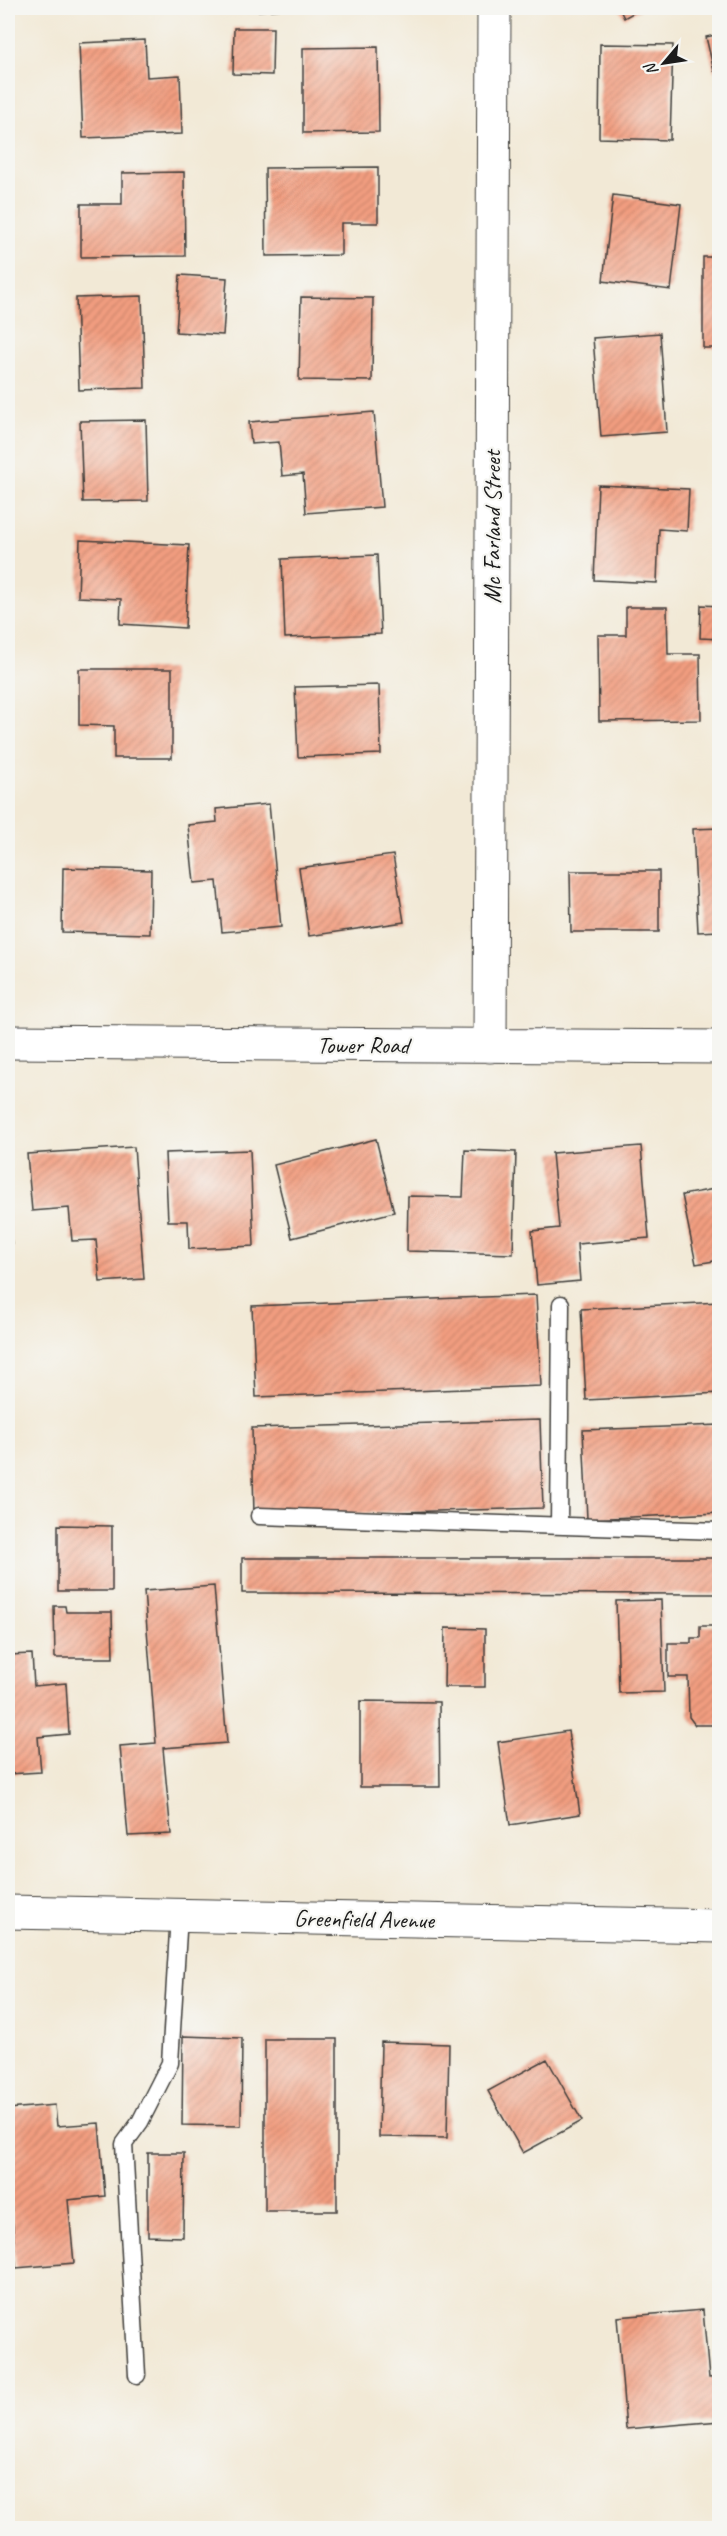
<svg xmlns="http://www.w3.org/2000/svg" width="727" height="2536" font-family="Caveat,sans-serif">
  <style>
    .building { fill: url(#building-hatch) }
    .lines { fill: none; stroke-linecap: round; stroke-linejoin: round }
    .lane-casing { stroke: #3c3b38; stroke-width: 19 }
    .street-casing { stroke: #3c3b38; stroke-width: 35 }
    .lane { stroke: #fff; stroke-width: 16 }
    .street { stroke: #fff; stroke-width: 33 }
    .labels { text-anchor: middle; stroke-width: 4.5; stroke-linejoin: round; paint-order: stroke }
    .street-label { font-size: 24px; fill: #1c1c1c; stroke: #f6f6f2 }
  </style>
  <defs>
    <pattern id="building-hatch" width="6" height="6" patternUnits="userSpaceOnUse" patternTransform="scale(1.5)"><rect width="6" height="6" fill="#f39e80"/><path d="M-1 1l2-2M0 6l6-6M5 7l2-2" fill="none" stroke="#c48068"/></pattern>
  </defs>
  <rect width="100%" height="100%" fill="#f6f6f2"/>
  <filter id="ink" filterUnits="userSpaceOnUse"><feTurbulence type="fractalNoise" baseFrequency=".0167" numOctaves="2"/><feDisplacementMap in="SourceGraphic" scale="12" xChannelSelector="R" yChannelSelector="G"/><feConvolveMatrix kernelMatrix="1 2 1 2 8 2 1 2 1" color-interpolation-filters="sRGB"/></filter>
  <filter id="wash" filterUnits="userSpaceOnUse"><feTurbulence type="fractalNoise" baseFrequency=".008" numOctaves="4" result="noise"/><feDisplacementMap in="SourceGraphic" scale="24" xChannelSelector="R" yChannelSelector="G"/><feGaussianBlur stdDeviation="1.35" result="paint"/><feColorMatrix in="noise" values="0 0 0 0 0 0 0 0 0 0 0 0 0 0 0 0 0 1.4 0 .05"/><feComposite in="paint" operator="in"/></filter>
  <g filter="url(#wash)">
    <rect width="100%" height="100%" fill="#f2e9d6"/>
    <g id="blocks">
      <!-- building -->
      <path class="building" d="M 238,8 L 284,8 L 284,9 L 238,12 Z
        M 619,8 L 642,8 L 624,18 Z
        M 234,28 L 273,28 L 272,75 L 233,74 Z
        M 720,34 L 720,69 L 714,71 L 706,37 Z
        M 145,40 L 147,77 L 180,75 L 182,134 L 83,138 L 79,43 Z
        M 600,44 L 673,45 L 670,140 L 599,138 Z
        M 378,47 L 379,132 L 303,133 L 303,48 Z
        M 378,167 L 378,223 L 341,223 L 341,255 L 266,256 L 265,168 Z
        M 184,172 L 185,256 L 81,257 L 81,204 L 122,204 L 122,173 Z
        M 613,195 L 681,204 L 671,290 L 603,281 Z
        M 703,257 L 720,257 L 720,348 L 703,348 Z
        M 180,275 L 227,278 L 223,335 L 176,332 Z
        M 142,296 L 145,388 L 79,390 L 76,298 Z
        M 301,297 L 373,298 L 372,381 L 299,380 Z
        M 660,333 L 667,432 L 601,437 L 593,338 Z
        M 374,412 L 382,507 L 306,513 L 303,474 L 282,476 L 279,442 L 251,444 L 249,422 Z
        M 146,420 L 148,501 L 83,502 L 80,421 Z
        M 598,485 L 689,489 L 687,531 L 659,529 L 657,583 L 594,580 Z
        M 80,540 L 189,545 L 185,628 L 120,624 L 121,599 L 78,597 Z
        M 377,555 L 381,634 L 285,638 L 282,559 Z
        M 701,605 L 720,606 L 720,639 L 700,638 Z
        M 626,607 L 667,607 L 668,654 L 700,654 L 701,720 L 599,721 L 598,635 L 626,635 Z
        M 79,669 L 172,669 L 172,758 L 114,758 L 114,726 L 79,725 Z
        M 379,685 L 381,754 L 298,757 L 295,687 Z
        M 269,804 L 281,927 L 222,932 L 217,881 L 194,883 L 188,825 L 217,822 L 216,809 Z
        M 720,828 L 720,931 L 698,932 L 693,829 Z
        M 393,855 L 404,922 L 309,936 L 299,868 Z
        M 63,868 L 151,870 L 150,934 L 62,932 Z
        M 570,871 L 659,871 L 659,932 L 571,932 Z
        M 376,1139 L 394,1212 L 292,1238 L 274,1165 Z
        M 641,1146 L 649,1238 L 577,1244 L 580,1281 L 537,1285 L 532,1231 L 559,1228 L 552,1153 Z
        M 134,1147 L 144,1279 L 100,1282 L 96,1240 L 72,1241 L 69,1208 L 32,1211 L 27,1154 Z
        M 250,1150 L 254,1246 L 189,1249 L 188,1221 L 168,1221 L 165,1153 Z
        M 465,1150 L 516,1152 L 513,1254 L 407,1251 L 408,1196 L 463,1197 Z
        M 720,1188 L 720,1260 L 696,1264 L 682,1195 Z
        M 8,1205 L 12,1247 L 8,1247 Z
        M 536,1295 L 541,1386 L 256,1397 L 252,1306 Z
        M 720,1302 L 720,1393 L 586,1400 L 581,1309 Z
        M 540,1420 L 543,1508 L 254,1516 L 252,1428 Z
        M 720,1425 L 720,1513 L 587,1519 L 583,1430 Z
        M 58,1525 L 112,1526 L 112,1591 L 58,1591 Z
        M 242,1558 L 720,1558 L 720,1594 L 242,1593 Z
        M 214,1586 L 227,1743 L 163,1748 L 171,1834 L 128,1836 L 120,1746 L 156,1743 L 144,1591 Z
        M 661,1600 L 664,1692 L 619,1693 L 616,1601 Z
        M 54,1606 L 65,1606 L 66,1612 L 112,1612 L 113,1658 L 55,1658 Z
        M 700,1626 L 720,1626 L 720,1725 L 695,1725 L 689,1717 L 688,1677 L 668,1677 L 668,1643 L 691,1643 L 691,1638 L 700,1638 Z
        M 445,1628 L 485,1629 L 485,1687 L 444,1687 Z
        M 32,1654 L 34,1686 L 66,1683 L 69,1734 L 38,1737 L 41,1772 L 8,1774 L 8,1655 Z
        M 360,1701 L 439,1702 L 440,1787 L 360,1787 Z
        M 568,1731 L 580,1814 L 510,1825 L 498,1742 Z
        M 183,2036 L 242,2038 L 241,2126 L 182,2125 Z
        M 265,2039 L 337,2039 L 337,2211 L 265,2211 Z
        M 381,2042 L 449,2044 L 447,2138 L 379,2137 Z
        M 547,2059 L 582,2121 L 523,2153 L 488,2091 Z
        M 55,2105 L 57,2126 L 99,2123 L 105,2196 L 68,2200 L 74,2263 L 16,2268 L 8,2165 L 8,2109 Z
        M 148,2153 L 184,2153 L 183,2237 L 148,2236 Z
        M 703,2310 L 709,2378 L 720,2377 L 720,2421 L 626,2429 L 617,2317 Z"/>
    </g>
  </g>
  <g filter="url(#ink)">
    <use href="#blocks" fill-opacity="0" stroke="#3c3b38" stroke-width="1.5"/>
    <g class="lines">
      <!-- lane casing -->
      <g class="lane-casing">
        <path id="lane" d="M 259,1516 L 720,1531
          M 559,1526 L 561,1304
          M 137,2375 L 124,2144 L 140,2122 L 170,2063 L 179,1915"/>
      </g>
      <!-- street casing -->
      <g class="street-casing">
        <path id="street" d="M 8,1042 L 720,1047
          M 490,1046 L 494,8
          M 8,1912 L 720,1926"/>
      </g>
      <!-- lane -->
      <use href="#lane" class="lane"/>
      <!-- street -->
      <use href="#street" class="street"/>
    </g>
  </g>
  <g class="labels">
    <!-- street labels -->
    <g class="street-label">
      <text transform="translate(492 527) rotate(-90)" y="8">Mc Farland Street</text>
      <text x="363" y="1053">Tower Road</text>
      <text transform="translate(364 1919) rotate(1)" y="8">Greenfield Avenue</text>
    </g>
  </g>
  <!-- margin -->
  <rect width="727" height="2536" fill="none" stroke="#f6f6f2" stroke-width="30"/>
  <!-- north arrow -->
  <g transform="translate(664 63) rotate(241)" stroke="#f6f6f2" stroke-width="4.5" paint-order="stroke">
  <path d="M0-4.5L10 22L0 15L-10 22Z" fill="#1c1c1c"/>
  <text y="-9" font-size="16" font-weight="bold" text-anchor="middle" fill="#1c1c1c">N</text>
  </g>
</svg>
